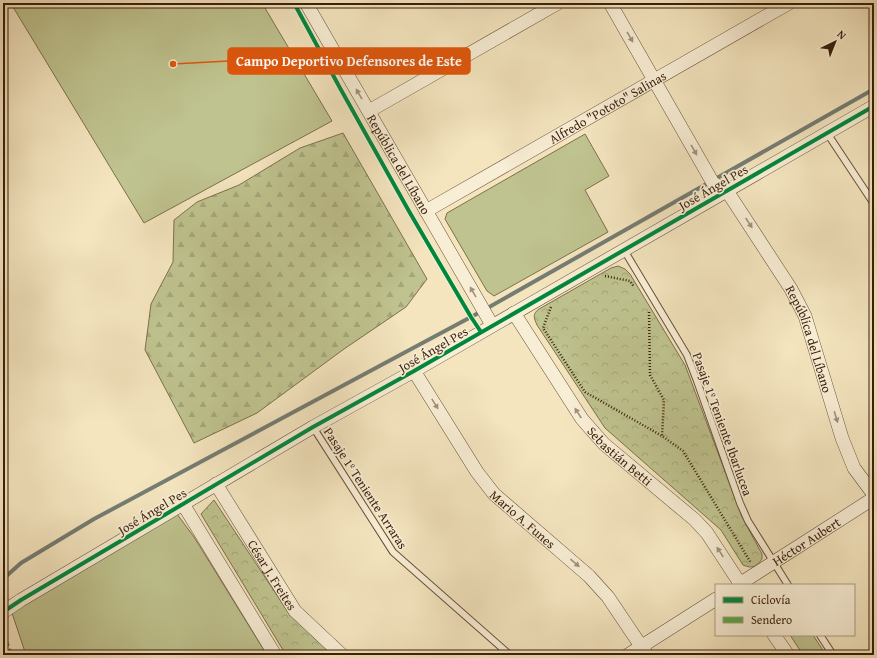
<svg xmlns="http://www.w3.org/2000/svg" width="877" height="658" font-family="'Gentium Book Plus',serif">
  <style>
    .green { fill: #bfc38f; stroke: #7c704d }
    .forest { fill: url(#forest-firs); stroke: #7c704d }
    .park { fill: url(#park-crowns); stroke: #7c704d }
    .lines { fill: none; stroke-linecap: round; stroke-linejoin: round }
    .stream { stroke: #757d73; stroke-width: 4 }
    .lane-casing { stroke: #685038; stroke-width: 8 }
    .street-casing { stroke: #685038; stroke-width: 14 }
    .path { stroke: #3a1e0b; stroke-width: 2.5; stroke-dasharray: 1 2; stroke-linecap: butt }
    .lane { stroke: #f8eed5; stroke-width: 6 }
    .street { stroke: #f8eed5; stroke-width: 13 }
    .quiet { stroke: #55aa41; stroke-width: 3; stroke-dasharray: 6 3; stroke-linecap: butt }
    .cycleway-casing { stroke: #f8eed5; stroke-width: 6 }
    .cycleway { stroke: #00873e; stroke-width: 4 }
    .oneway { fill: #a2907a }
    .labels { text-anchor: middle; stroke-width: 3.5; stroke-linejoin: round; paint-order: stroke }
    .street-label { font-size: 13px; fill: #3a1e0b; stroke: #f8eed5 }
    .leader { fill: none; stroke: #df560c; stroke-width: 1.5 }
    .callout-dot { fill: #df560c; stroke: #f8eed5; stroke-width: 1.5 }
    .callout { fill: #df560c; stroke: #df560c; stroke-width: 1.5 }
    .callout-label { font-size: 14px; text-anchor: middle; font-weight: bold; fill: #fff }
  </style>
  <defs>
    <pattern id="forest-firs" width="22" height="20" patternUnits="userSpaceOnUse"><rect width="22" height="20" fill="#bfc38f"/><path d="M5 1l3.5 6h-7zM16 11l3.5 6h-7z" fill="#a5a77a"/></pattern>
    <pattern id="park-crowns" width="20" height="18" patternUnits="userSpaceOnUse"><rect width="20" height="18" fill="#bfc38f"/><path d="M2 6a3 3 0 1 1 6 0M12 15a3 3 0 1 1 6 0" fill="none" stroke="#a5a77a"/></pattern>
  </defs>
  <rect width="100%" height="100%" fill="#f4e5bf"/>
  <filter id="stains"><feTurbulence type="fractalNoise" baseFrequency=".005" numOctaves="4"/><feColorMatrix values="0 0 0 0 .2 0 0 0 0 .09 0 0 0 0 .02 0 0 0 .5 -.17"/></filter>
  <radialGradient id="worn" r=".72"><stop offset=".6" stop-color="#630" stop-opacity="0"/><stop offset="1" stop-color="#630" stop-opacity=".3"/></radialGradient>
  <!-- green -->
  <path class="green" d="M 20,3 L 262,3 L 332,121 L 144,223 L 13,7 Z
    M 585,134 L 609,176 L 585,190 L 608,232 L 494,296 L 487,291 L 445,219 L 447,213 Z
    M 177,514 L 194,537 L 267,655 L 26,655 L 11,610 Z
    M 790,635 L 813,635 L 826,655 L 803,655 Z"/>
  <!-- forest -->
  <path class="forest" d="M 343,133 L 427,279 L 406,307 L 344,349 L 257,413 L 194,443 L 145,350 L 151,304 L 173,262 L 174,220 L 197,202 L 239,185 L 300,148 Z"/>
  <!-- park -->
  <path class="park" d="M 618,266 L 625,269 L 630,274 L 685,365 L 742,517 L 762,554 L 762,559 C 756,567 753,569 743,565 L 721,530 L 605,428 L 537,325 C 534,318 532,314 539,309 L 611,268 Z
    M 214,500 L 288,612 L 333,655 L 286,655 L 201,514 Z"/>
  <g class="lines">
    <!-- stream -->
    <path class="stream" d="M 3,579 L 21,563 L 94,519 L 484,310 L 874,89"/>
    <!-- lane casing -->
    <g class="lane-casing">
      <path id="lane" d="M 827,133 L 874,204
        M 624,250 L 687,355 L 697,381 L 740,503 L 748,521 L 788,585
        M 313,427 L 393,552 L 510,655
        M 820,635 L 833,655"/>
    </g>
    <!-- street casing -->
    <g class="street-casing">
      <g id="street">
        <path id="s1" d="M 306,3 L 492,325"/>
        <path id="s2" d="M 610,3 L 713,183 L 727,191 L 791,289 L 805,316 L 842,438 L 854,468 L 874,495"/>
        <path d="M 369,111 L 558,3"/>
        <path id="s3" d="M 426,211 L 789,3"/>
        <path id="s4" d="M 514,313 L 582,419 L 604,444 L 695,520 L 707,533 L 741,585"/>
        <path id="s5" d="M 414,371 L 477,472 L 494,494 L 589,576 L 608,597 L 647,655"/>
        <path id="s6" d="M 216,484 L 295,611 L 342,655"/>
        <path d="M 183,504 L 275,655"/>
        <path id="s7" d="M 738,585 L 874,498"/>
        <path d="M 3,612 L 21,600 L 313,427 L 414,371 L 874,106"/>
        <path d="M 774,635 L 788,655"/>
        <path d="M 628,655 L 716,599"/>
      </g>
    </g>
    <!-- path -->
    <path class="path" d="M 605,276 L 630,281 L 634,287
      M 551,307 L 543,328 L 585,392 L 662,436 L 683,451 L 751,563
      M 649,312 L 650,375 L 664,400 L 662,436"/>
    <!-- lane -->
    <use href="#lane" class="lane"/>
    <!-- street -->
    <use href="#street" class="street"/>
    <!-- quiet -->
    <path class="quiet" d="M 3,632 L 12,655"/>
    <!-- cycleway casing -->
    <g class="cycleway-casing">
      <path id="cycleway" d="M 294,3 L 340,88 L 410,213 L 471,317 L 481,332
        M 3,612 L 21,600 L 313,427 L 414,371 L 874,106"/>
    </g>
    <!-- cycleway -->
    <use href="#cycleway" class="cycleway"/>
  </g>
  <!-- one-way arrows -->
  <defs><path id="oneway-solid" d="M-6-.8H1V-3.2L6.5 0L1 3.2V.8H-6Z"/></defs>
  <g class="oneway">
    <use href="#oneway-solid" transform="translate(630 37) rotate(60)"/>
    <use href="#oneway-solid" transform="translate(359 94) rotate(-120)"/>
    <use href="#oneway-solid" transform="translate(694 150) rotate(60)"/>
    <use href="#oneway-solid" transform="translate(749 223) rotate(57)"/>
    <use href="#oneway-solid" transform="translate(473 292) rotate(-120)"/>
    <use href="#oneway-solid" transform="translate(435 404) rotate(58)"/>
    <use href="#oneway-solid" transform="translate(578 413) rotate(-123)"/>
    <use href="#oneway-solid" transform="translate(836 417) rotate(73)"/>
    <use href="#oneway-solid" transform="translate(720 552) rotate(-123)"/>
    <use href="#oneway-solid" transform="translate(575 563) rotate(41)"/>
  </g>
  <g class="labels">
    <!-- street labels -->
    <g class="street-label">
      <text dy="5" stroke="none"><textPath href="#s3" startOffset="209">Alfredo "Pototo" Salinas</textPath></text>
      <text dy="5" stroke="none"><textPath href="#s1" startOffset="186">República del Líbano</textPath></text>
      <text transform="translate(713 187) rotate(-30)" y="5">José Ángel Pes</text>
      <text dy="5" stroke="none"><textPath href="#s2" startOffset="394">República del Líbano</textPath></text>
      <text transform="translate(433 349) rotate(-30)" y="5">José Ángel Pes</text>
      <text transform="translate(723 424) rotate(70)" y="5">Pasaje 1º Teniente Ibarlucea</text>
      <text dy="5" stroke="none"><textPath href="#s4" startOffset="179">Sebastián Betti</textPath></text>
      <text transform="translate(366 488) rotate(57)" y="5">Pasaje 1º Teniente Arraras</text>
      <text transform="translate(152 511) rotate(-31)" y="5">José Ángel Pes</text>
      <text dy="5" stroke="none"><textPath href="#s5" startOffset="185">Mario A. Funes</textPath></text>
      <text dy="5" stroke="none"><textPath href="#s7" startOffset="81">Héctor Aubert</textPath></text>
      <text dy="5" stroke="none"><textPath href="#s6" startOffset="107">César J. Freites</textPath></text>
    </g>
  </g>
  <!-- callouts -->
  <path class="leader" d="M173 64L228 61"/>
  <circle class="callout-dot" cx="173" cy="64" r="4"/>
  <rect class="callout" x="228" y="48" width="242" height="26" rx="4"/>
  <g class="callout-label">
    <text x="349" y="66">Campo Deportivo Defensores de Este</text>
  </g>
  <!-- margin -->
  <rect width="877" height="658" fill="none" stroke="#f4e5bf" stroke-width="16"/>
  <rect x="4" y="4" width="869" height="650" fill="none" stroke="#3a1e0b" stroke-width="2"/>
  <rect x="8" y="8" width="861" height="642" fill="none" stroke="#3a1e0b"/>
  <!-- legend -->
  <rect x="715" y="584" width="140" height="52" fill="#f8eed5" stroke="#ac9b84"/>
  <rect x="723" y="597" width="20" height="6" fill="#00873e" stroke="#ac9b84"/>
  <text x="751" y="604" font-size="12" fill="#3a1e0b">Ciclovía</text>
  <rect x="723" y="617" width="20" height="6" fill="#55aa41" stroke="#ac9b84"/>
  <text x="751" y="624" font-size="12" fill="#3a1e0b">Sendero</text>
  <!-- north arrow -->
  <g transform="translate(835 42) rotate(43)" stroke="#f8eed5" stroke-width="3" paint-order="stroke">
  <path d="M0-3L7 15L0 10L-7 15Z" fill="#3a1e0b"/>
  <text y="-6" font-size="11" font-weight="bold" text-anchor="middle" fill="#3a1e0b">N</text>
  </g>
  <rect width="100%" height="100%" filter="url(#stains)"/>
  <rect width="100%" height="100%" fill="url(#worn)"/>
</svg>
